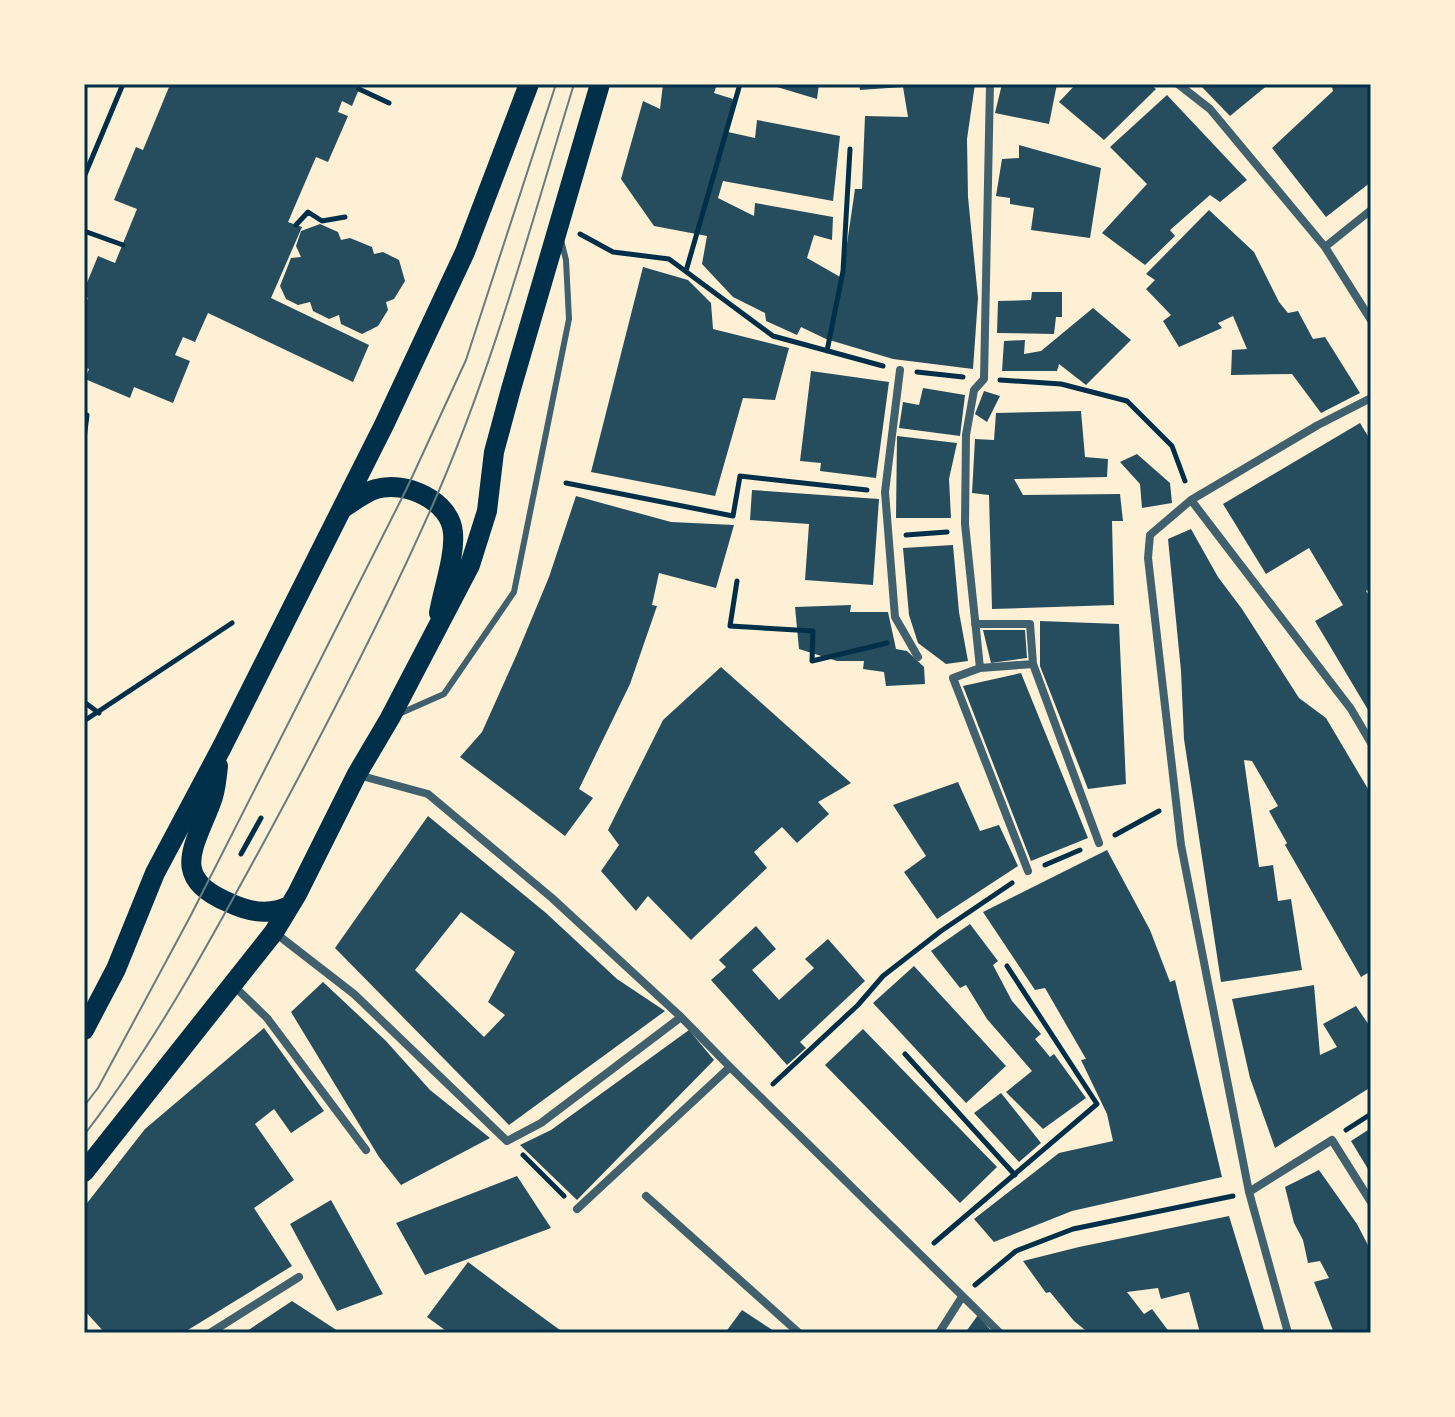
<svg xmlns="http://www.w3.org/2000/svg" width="1455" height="1417" font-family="Raleway,sans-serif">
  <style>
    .building { fill: #264d5e; fill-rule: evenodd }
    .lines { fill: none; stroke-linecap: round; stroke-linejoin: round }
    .path { stroke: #003049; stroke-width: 5 }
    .service { stroke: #3f606c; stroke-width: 6 }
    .minor { stroke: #3f606c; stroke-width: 8 }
    .primary { stroke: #003049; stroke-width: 20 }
    .tram { stroke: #657d81; stroke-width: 2 }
    .neatline { fill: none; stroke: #003049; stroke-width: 3 }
  </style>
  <rect width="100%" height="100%" fill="#fdf0d5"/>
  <!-- building -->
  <path class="building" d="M 162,84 L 361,84 L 352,106 L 342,101 L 338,112 L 348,116 L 328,162 L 316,157 L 288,222 L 302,227 L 271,298 L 369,345 L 353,382 L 208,313 L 195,342 L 183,337 L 175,355 L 190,361 L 173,403 L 134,387 L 130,398 L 85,379 L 89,369 L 84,367 L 84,308 L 88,298 L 84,296 L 84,290 L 98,256 L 115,263 L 137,209 L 114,200 L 136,147 L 143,150 L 169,87 Z
    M 663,84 L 717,84 L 714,93 L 733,99 L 728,132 L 755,138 L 757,120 L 840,136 L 833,201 L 723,181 L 718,198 L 754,216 L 755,203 L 833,217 L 832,240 L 814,235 L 807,258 L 842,278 L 855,189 L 862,189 L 865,116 L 908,117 L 903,87 L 860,90 L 859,84 L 975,84 L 967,139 L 968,197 L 978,298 L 973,369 L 893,359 L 826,339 L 801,327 L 797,335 L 766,321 L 765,313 L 733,297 L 702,264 L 707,236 L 654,226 L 621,179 L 643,101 L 660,109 Z
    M 767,84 L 819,84 L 817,99 Z
    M 1002,84 L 1057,84 L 1049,124 L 995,113 Z
    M 1076,84 L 1150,84 L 1156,89 L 1104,140 L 1059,102 Z
    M 1199,84 L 1269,84 L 1230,116 Z
    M 1331,84 L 1371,84 L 1371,182 L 1326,217 L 1272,148 L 1333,91 Z
    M 1167,95 L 1247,180 L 1220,202 L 1210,195 L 1170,230 L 1175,236 L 1145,265 L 1102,233 L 1147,184 L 1110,147 Z
    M 1019,145 L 1101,168 L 1090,238 L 1031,230 L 1034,208 L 1010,204 L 1010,198 L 996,196 L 1002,159 L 1019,158 Z
    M 1209,210 L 1254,252 L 1279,302 L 1288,313 L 1298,311 L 1313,339 L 1325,337 L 1360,393 L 1321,413 L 1292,374 L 1231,375 L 1232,350 L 1247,349 L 1233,316 L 1218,323 L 1222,328 L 1179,347 L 1163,321 L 1171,315 L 1146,289 L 1155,280 L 1146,274 Z
    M 320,224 L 338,232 L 341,240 L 350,238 L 372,247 L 374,254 L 383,252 L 399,260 L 405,281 L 394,299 L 386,302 L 388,310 L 378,326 L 362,334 L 341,324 L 339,315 L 329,319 L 313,311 L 310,302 L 298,305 L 286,299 L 280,286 L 291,258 L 301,257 L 296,246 L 301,231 Z
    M 643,267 L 688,280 L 711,303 L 713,329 L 789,348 L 775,400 L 743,398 L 715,496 L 591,472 Z
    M 1032,292 L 1062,292 L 1062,317 L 1056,317 L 1054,334 L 997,333 L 998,301 L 1031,300 Z
    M 1093,308 L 1131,340 L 1086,385 L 1059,364 L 1057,371 L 1002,371 L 1004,341 L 1025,340 L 1024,354 L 1041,351 Z
    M 811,371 L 889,382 L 876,478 L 820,471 L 821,463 L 800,461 Z
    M 923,388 L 965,395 L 960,436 L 899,428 L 903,402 L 919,405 Z
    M 984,391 L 1000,396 L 987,422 L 975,414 Z
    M 1081,411 L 1085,457 L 1108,459 L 1107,477 L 1014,479 L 1023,495 L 1120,494 L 1123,521 L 1112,521 L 1114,605 L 992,609 L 989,495 L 972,493 L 975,439 L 994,440 L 996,413 Z
    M 1360,423 L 1371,441 L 1371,588 L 1366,591 L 1371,599 L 1371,715 L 1315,621 L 1343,605 L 1309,548 L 1266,574 L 1223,504 Z
    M 897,436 L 957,443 L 949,479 L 951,518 L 896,518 Z
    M 1137,454 L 1170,483 L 1172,503 L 1142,508 L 1140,484 L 1120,462 Z
    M 752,490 L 879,499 L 873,585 L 805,580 L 809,524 L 750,520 Z
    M 576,496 L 671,522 L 734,525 L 716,588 L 659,573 L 652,605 L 657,606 L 630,684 L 579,789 L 593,798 L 565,836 L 460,757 L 482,732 L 517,654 L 549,577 Z
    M 1191,529 L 1218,577 L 1242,609 L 1299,698 L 1326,718 L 1371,794 L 1371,971 L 1361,977 L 1285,845 L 1287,843 L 1269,811 L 1278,806 L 1252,761 L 1244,760 L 1259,867 L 1273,865 L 1278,901 L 1291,899 L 1302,970 L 1221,982 L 1184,739 L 1181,671 L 1168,539 Z
    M 953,545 L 959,612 L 968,661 L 946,664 L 918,643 L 909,615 L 903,548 Z
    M 851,605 L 850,612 L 888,612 L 896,649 L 907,651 L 924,667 L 925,684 L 886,686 L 884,672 L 863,669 L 864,661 L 837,661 L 799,649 L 795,607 Z
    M 1040,621 L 1119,624 L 1126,784 L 1088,789 L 1040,666 Z
    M 983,630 L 1025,630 L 1027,658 L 991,663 Z
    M 721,667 L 851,783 L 818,802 L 829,814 L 797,843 L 782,827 L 754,852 L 767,868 L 691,940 L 648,896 L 636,911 L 601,871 L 619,845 L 608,830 L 663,720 Z
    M 1021,673 L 1088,838 L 1031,861 L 963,686 Z
    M 958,782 L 980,831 L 999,825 L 1018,866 L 937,919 L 904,872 L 926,856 L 893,805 Z
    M 428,816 L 546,913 L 617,979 L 665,1011 L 509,1125 L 335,948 ZM 461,912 L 515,952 L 488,1002 L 505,1015 L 484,1037 L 415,970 Z
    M 1107,850 L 1150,930 L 1170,982 L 1175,980 L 1222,1177 L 1072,1211 L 994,1242 L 974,1219 L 1059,1153 L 1113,1141 L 1107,1114 L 1081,1060 L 1086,1059 L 1045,988 L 1035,990 L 983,912 Z
    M 970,924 L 998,961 L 993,965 L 1012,1001 L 1041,1034 L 1035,1039 L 1050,1057 L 1054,1054 L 1086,1098 L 1043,1129 L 1006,1092 L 1032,1071 L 987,1019 L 966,985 L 960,988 L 931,951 Z
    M 756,926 L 776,949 L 752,970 L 779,1000 L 814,968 L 805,959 L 828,939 L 865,981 L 800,1042 L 806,1048 L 787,1065 L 711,980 L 726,967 L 719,960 Z
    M 914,966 L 1006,1066 L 966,1103 L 873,1003 Z
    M 323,982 L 386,1041 L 430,1090 L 490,1138 L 401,1185 L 379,1157 L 291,1012 Z
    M 1314,985 L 1320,1055 L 1337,1047 L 1323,1024 L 1356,1006 L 1371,1028 L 1371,1087 L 1275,1148 L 1250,1078 L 1232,999 Z
    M 264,1028 L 324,1111 L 291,1133 L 274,1109 L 255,1124 L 294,1180 L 254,1208 L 292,1266 L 183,1333 L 105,1333 L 84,1310 L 84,1207 L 145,1129 Z
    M 863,1029 L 997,1167 L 960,1203 L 825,1065 Z
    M 689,1030 L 714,1060 L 577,1200 L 520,1145 L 551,1130 Z
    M 1001,1093 L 1041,1143 L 1019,1162 L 974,1113 Z
    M 1371,1128 L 1371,1174 L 1351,1141 Z
    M 1319,1170 L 1357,1224 L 1371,1251 L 1371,1333 L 1334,1333 L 1314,1282 L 1329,1278 L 1320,1261 L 1308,1263 L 1303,1240 L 1294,1223 L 1285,1187 Z
    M 517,1176 L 551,1228 L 425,1275 L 396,1223 Z
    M 331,1200 L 383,1294 L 337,1311 L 290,1224 Z
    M 1229,1216 L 1265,1333 L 1200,1333 L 1189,1292 L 1161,1299 L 1158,1288 L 1127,1292 L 1144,1314 L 1152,1309 L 1170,1333 L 1089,1333 L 1074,1321 L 1050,1292 L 1046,1293 L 1023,1261 L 1079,1247 Z
    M 468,1262 L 504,1289 L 564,1333 L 449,1333 L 427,1317 Z
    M 292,1301 L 341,1333 L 244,1333 Z
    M 742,1310 L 777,1333 L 725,1333 Z
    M 978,1315 L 993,1333 L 965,1333 Z"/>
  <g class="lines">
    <!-- path -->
    <path class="path" d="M 359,89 L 389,103
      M 84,177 L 123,84
      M 296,225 L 308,212 L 322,221 L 345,217
      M 84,231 L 123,245
      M 580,234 L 613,252 L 669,259 L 773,336 L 883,366
      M 686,271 L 740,84
      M 827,351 L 843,271 L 850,149
      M 917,372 L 963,377
      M 1000,380 L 1061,384 L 1127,401 L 1172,446 L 1185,481
      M 84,439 L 87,415
      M 566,483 L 733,516 L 740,476 L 867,490
      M 906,535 L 947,532
      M 737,581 L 730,626 L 813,631 L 812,661 L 887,643
      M 84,702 L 99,713
      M 84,721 L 232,623
      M 1115,835 L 1159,811
      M 241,854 L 261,818
      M 1045,865 L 1080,850
      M 905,1054 L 1015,1175
      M 773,1084 L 858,1005 L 883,976 L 941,931 L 1012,883
      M 1346,1130 L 1371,1114
      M 523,1155 L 564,1196
      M 934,1243 L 1097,1104 L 1007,966
      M 975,1285 L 1016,1251 L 1073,1229 L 1233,1196"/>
    <!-- service -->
    <path class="service" d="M 401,713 L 444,694 L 514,592 L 569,319 L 566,260 L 561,240"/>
    <!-- minor -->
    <path class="minor" d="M 1178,84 L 1210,109 L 1325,247 L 1371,320
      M 1325,247 L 1371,210
      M 900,370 L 885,492 L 895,617 L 918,657
      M 1191,500 L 1351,709 L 1371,743
      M 975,624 L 1030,624 L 1033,664 L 1099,843
      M 980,668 L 965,524 L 966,435 L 974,390 L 984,379 L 990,84
      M 358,775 L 428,794 L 552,898 L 681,1017 L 730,1067 L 1000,1333
      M 1028,871 L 953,678 L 980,668 L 1033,664
      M 274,932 L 354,994 L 507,1141 L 541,1123 L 681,1017
      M 234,986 L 267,1018 L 366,1150
      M 1249,1192 L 1332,1140 L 1371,1202
      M 646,1196 L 799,1333
      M 577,1209 L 730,1067
      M 210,1333 L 299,1277
      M 939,1333 L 962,1297
      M 1288,1333 L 1249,1192 L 1181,845 L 1148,558 L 1150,535 L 1191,500 L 1318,425 L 1371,398"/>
    <!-- primary -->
    <path class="primary" d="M 343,508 C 353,502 365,492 376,489 C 405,480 451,501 453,533 C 455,556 443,590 439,613
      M 218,766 C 217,776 216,787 213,797 C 197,844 166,877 230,903 C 249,912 269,916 289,906
      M 84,1030 L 116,969 L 155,873 L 222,747 L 384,425 L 465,252 L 529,84
      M 84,1172 L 274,932 L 297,894 L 357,774 L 390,718 L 470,565 L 487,511 L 494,452 L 511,389 L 600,84"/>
    <!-- tram -->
    <path class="tram" d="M 84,1106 L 98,1088 L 191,915 L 294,712 L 406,490 L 466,360 L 556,84
      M 84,1135 C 154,1045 209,943 264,842 C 324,731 383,618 434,502 C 493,368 531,224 574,84"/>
  </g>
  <!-- border -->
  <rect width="1455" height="1417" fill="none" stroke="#fdf0d5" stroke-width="172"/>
  <rect x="86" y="86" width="1283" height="1245" class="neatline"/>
</svg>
